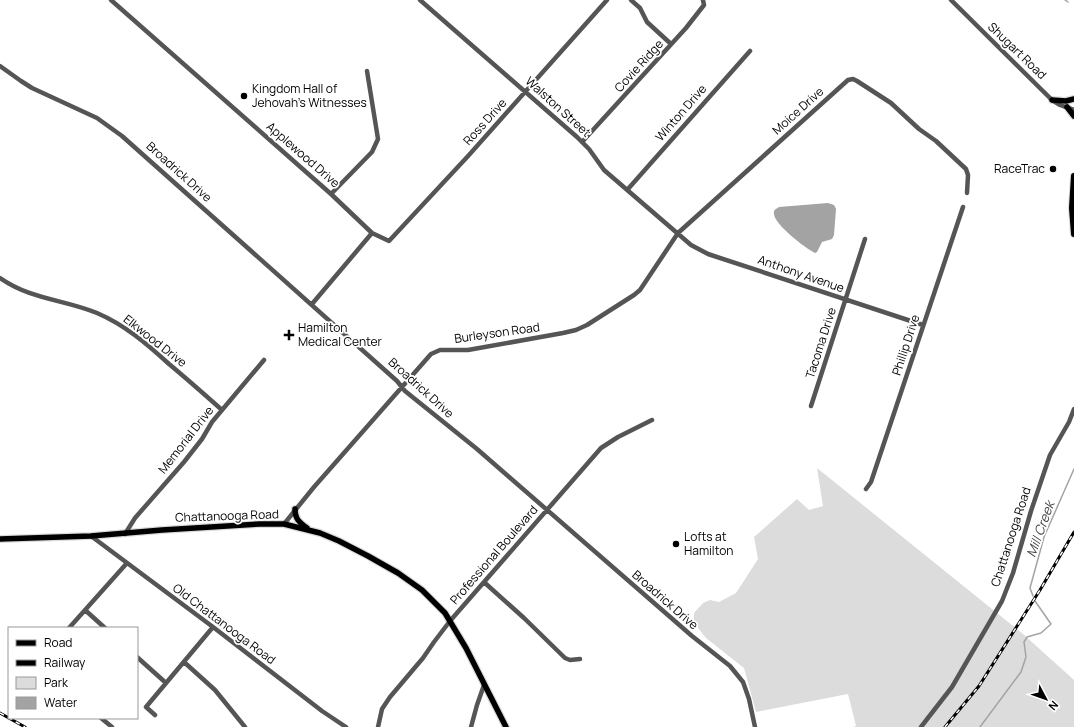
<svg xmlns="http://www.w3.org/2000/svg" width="1074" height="727" font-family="Manrope,sans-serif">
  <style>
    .green { fill: #dcdcdc }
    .water { fill: #a3a3a3 }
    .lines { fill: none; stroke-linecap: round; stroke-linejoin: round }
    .stream { stroke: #a3a3a3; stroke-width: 1.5 }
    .major-casing { stroke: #dbdbdb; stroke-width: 8 }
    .highway-casing { stroke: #dbdbdb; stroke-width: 8 }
    .minor { stroke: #555; stroke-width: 4.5 }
    .major { stroke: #000; stroke-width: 5.5 }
    .highway { stroke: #000; stroke-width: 6 }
    .rail-casing { stroke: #000; stroke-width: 3 }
    .rail { stroke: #fff; stroke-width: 1.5; stroke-dasharray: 4.5; stroke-linecap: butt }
    .poi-dot { fill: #000; stroke: #fff; stroke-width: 1.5 }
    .labels { text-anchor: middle; stroke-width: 3.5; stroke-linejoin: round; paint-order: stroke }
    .street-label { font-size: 12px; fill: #000; stroke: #fff }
    .poi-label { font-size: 12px; fill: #000; stroke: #fff; text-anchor: start }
    .water-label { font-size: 13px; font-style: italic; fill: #444; stroke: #fff }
  </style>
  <rect width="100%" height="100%" fill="#fff"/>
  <!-- green -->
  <path class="green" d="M 817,468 L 1023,634 L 1074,680 L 1074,727 L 853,727 L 856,726 L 848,694 L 756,712 L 744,668 L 706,638 L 694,623 L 694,613 L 703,603 L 710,600 L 719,602 L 736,593 L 758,559 L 754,537 L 797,499 L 809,510 L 823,506 Z"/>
  <!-- water -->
  <path class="water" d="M 828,203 L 834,205 L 836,209 L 834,235 L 832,239 L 822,242 L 817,252 L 815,253 C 805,248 775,225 774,214 C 773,210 776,209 779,207 Z"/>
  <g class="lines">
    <!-- stream -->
    <path class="stream" d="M 1065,0 L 1068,2
      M 1033,596 L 1030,588 L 1044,537 L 1074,469
      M 980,727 L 1021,672 L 1026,657 L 1024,642 L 1027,637 L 1041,633 L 1051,624 L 1035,601"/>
    <!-- major casing -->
    <g class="major-casing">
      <path id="major" d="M 1052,100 L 1066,101 L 1074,99
        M 1067,107 L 1074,116
        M 295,509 C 295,519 299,522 307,528
        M 0,539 L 91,536 L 162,530 L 260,524 L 284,524 L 320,533 L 339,541 L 368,556 L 398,573 L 422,590 L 445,613 L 466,648 L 506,727"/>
    </g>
    <!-- highway casing -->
    <g class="highway-casing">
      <path id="highway" d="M 1074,176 L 1072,208 L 1074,234"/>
    </g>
    <!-- minor -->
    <path class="minor" d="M 111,0 L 331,194 L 372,233 L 389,241 L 469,155 L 607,0
      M 420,0 L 577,137 L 589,149 L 604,170 L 691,245 L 708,254 L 923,325
      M 631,0 L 640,8 L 647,22 L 671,44
      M 951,0 L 1052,100 L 1060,105 L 1074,110
      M 0,66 L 21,81 L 32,88 L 97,118 L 122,136 L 397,381 L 405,391 L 477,449 L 692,636 L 730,666 L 743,682 L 749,699 L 755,727
      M 582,142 L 686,28 L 704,5 L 703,0
      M 628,189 L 750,51
      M 331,194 L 372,152 L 378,139 L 367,71
      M 0,278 C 32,300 63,299 97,313 C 125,325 147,344 169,364 C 187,379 204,394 222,410
      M 312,304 L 372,233
      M 811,406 L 865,239
      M 866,489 L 871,482 L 963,207
      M 284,524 L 314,487 L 431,354 L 440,350 L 468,350 L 563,333 L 576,330 L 587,325 L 634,295 L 640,290 L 678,233 L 848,80 L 853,79 L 857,81 L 891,103 L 919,129 L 936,141 L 966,169 L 968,175 L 967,193
      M 125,534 L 135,518 L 184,462 L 202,439 L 212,422 L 264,360
      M 91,536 L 213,627 L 322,711 L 346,727
      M 485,583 L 524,618 L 565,658 L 570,660 L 580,659
      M 85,610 L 105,628
      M 69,628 L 127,563
      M 137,657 L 166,683
      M 184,662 L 215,690 L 245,727
      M 155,715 L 146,707 L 213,627
      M 101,718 L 112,727
      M 378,727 L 382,709 L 390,697 L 423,658 L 434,642 L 450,621 L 601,448 L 618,437 L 652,420
      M 471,727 L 477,705 L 484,685
      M 921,727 L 952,687 L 1002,601 L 1013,573 L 1031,511 L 1050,455 L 1069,422 L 1074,409"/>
    <!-- major -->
    <use href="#major" class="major"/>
    <!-- highway -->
    <use href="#highway" class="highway"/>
    <!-- rail casing -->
    <g class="rail-casing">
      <path id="rail" d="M 0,713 L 25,727
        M 945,727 L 979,686 L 1040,590 L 1074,532"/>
    </g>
    <!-- rail -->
    <use href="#rail" class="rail"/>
  </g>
  <!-- markers -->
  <g class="poi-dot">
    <circle cx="244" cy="96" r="4"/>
    <circle cx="1053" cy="169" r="4"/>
    <path d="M287 329h4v4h4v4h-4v4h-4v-4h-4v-4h4z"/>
    <circle cx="676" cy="544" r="4"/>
  </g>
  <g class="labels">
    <!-- street labels -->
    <g class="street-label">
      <text transform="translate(1017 51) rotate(44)" y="4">Shugart Road</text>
      <text transform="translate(639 66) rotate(-48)" y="4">Covie Ridge</text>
      <text transform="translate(558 107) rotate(42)" y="4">Walston Street</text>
      <text transform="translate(798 111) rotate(-42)" y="4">Moice Drive</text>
      <text transform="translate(681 113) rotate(-49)" y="4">Winton Drive</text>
      <text transform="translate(485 122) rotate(-48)" y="4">Ross Drive</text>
      <text transform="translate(303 155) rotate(41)" y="4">Applewood Drive</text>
      <text transform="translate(179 172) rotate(42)" y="4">Broadrick Drive</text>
      <text transform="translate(801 274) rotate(19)" y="4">Anthony Avenue</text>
      <text transform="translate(497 333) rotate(-8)" y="4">Burleyson Road</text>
      <text transform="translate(155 341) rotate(38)" y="4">Elkwood Drive</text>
      <text transform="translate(821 343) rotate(-72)" y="4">Tacoma Drive</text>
      <text transform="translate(906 345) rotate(-72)" y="4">Phillip Drive</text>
      <text transform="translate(421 388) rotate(42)" y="4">Broadrick Drive</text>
      <text transform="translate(186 440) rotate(-52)" y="4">Memorial Drive</text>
      <text transform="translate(227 516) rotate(-2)" y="4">Chattanooga Road</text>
      <text transform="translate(1011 537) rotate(-72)" y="4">Chattanooga Road</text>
      <text transform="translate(494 555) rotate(-49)" y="4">Professional Boulevard</text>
      <text transform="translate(665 600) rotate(41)" y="4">Broadrick Drive</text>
      <text transform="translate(224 624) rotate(37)" y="4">Old Chattanooga Road</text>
    </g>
    <!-- poi labels -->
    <g class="poi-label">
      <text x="252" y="93">Kingdom Hall of<tspan x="252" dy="14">Jehovah’s Witnesses</tspan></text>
      <text x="1045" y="173" text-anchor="end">RaceTrac</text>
      <text x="298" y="332">Hamilton<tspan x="298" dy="14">Medical Center</tspan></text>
      <text x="684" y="541">Lofts at<tspan x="684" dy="14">Hamilton</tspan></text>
    </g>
    <!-- water labels -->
    <g class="water-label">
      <text transform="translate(1040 529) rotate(-70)" y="5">Mill Creek</text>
    </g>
  </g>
  <!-- legend -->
  <rect x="8" y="627" width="130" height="92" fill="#ffffff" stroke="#999999"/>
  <rect x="16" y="640" width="20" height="6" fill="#000000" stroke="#999999"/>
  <text x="44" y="647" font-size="12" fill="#000000">Road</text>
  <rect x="16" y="660" width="20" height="6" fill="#000000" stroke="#999999"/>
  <text x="44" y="667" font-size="12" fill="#000000">Railway</text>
  <rect x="16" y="677" width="20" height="12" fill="#dcdcdc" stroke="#999999"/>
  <text x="44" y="687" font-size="12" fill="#000000">Park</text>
  <rect x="16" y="697" width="20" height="12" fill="#a3a3a3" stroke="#999999"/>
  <text x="44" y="707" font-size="12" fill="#000000">Water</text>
  <!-- north arrow -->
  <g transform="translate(1046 699) rotate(131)" stroke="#ffffff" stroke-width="3" paint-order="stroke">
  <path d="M0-3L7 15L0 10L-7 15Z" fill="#000000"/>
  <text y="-6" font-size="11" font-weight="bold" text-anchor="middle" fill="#000000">N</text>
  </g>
</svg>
